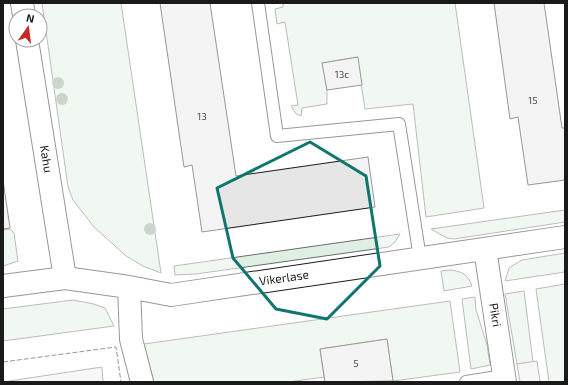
<svg xmlns="http://www.w3.org/2000/svg" width="568" height="385" font-family="'Exo 2',sans-serif">
  <style>
    .green { fill: #e0efe3; stroke: #6a6a6a }
    .parking { fill: #ededed; stroke: #6a6a6a }
    .building { fill: #e6e6e6; stroke: #1a1a1a }
    .lines { fill: none; stroke-linecap: round; stroke-linejoin: round }
    .service-casing { stroke: #1a1a1a; stroke-width: 14 }
    .minor-casing { stroke: #1a1a1a; stroke-width: 24 }
    .service { stroke: #fff; stroke-width: 12 }
    .minor { stroke: #fff; stroke-width: 22 }
    .fence { stroke: #1a1a1a; stroke-width: 1; stroke-dasharray: 5 2; stroke-linecap: butt }
    .tree { fill: #8aa48f }
    .marked { fill: none; stroke: #0f766e; stroke-width: 3; stroke-linejoin: round }
    .labels { text-anchor: middle; stroke-width: 3; stroke-linejoin: round; paint-order: stroke }
    .number-label { font-size: 10px; fill: #4d4d4d }
    .street-label { font-size: 12px; fill: #1a1a1a; stroke: #fff }
  </style>
  <rect width="100%" height="100%" fill="#fff"/>
  <!-- green -->
  <path class="green" d="M 42,3 L 121,3 L 161,273 L 143,266 L 126,256 L 94,227 L 73,200 L 68,187 Z
    M 283,3 L 455,3 L 484,208 L 426,217 L 413,104 L 365,109 L 357,57 L 323,63 L 327,90 L 327,104 L 302,108 L 301,116 L 296,114 L 291,106 L 298,105 L 285,22 L 277,24 L 275,9 L 283,7 Z
    M 565,210 L 565,222 L 454,239 L 447,238 L 431,229 Z
    M 10,229 L 14,233 L 18,261 L 3,266 L 3,230 Z
    M 400,234 L 395,242 L 389,247 L 196,274 L 175,275 L 174,266 Z
    M 565,253 L 565,272 L 505,281 L 509,268 L 522,260 Z
    M 450,270 C 462,271 468,275 472,286 L 444,291 L 441,271 Z
    M 565,284 L 565,382 L 549,382 L 536,289 Z
    M 524,291 L 533,362 L 517,364 L 505,294 Z
    M 475,297 L 476,310 L 487,345 L 490,365 L 471,369 L 462,299 Z
    M 73,300 L 94,304 L 105,308 L 114,326 L 3,341 L 3,309 Z
    M 450,301 L 460,372 L 393,381 L 387,339 L 320,349 L 324,377 L 288,382 L 154,382 L 144,344 Z"/>
  <!-- parking -->
  <path class="parking" d="M 537,361 L 540,382 L 520,382 L 517,364 Z
    M 102,367 L 103,382 L 3,382 Z"/>
  <!-- building -->
  <path class="building" d="M 160,3 L 210,3 L 236,176 L 368,157 L 375,207 L 202,232 L 192,165 L 184,167 Z
    M 494,3 L 544,3 L 562,128 L 565,128 L 565,180 L 528,185 L 518,117 L 510,119 Z
    M 358,57 L 362,85 L 327,90 L 322,63 Z
    M 3,180 L 10,228 L 3,229 Z
    M 387,339 L 393,381 L 325,382 L 320,349 Z"/>
  <g class="lines">
    <!-- service casing -->
    <g class="service-casing">
      <path id="service" d="M 258,3 L 277,136 L 399,124 L 420,258
        M 466,382 L 504,376"/>
    </g>
    <!-- minor casing -->
    <g class="minor-casing">
      <path id="minor" d="M 22,3 L 24,16
        M 27,40 L 65,278
        M 485,249 L 505,382
        M 3,286 L 65,278 L 129,287 L 171,295 L 565,237
        M 129,287 L 131,339 L 142,382"/>
    </g>
    <!-- service -->
    <use href="#service" class="service"/>
    <!-- minor -->
    <use href="#minor" class="minor"/>
    <!-- fence -->
    <path class="fence" d="M 3,362 L 116,347 L 121,382"/>
  </g>
  <!-- trees -->
  <g class="tree">
    <circle cx="58" cy="83" r="6"/>
    <circle cx="62" cy="99" r="6"/>
    <circle cx="150" cy="229" r="6"/>
  </g>
  <!-- marked area -->
  <path d="M0 0H568V385H0ZM 310,142 L 366,176 L 380,266 L 327,319 L 276,309 L 233,258 L 217,188 Z" fill="#fff" fill-opacity=".55" fill-rule="evenodd"/>
  <path class="marked" d="M 310,142 L 366,176 L 380,266 L 327,319 L 276,309 L 233,258 L 217,188 Z"/>
  <g class="labels">
    <!-- number labels -->
    <g class="number-label">
      <text x="342" y="78">13c</text>
      <text x="533" y="104">15</text>
      <text x="202" y="120">13</text>
      <text x="356" y="367">5</text>
    </g>
    <!-- street labels -->
    <g class="street-label">
      <text transform="translate(46 159) rotate(81)" y="4">Kahu</text>
      <text transform="translate(284 278) rotate(-8)" y="4">Vikerlase</text>
      <text transform="translate(495 315) rotate(81)" y="4">Pikri</text>
    </g>
  </g>
  <!-- border -->
  <rect width="568" height="385" fill="none" stroke="#1a1a1a" stroke-width="8"/>
  <!-- north arrow -->
  <g transform="translate(28 28) rotate(14)"><circle r="19" fill="#ffffff" stroke="#a3a3a3"/>
  <path d="M0-3L7 15L0 10L-7 15Z" fill="#c62828"/>
  <text y="-6" font-size="11" font-weight="bold" text-anchor="middle" fill="#1a1a1a">N</text>
  </g>
</svg>
